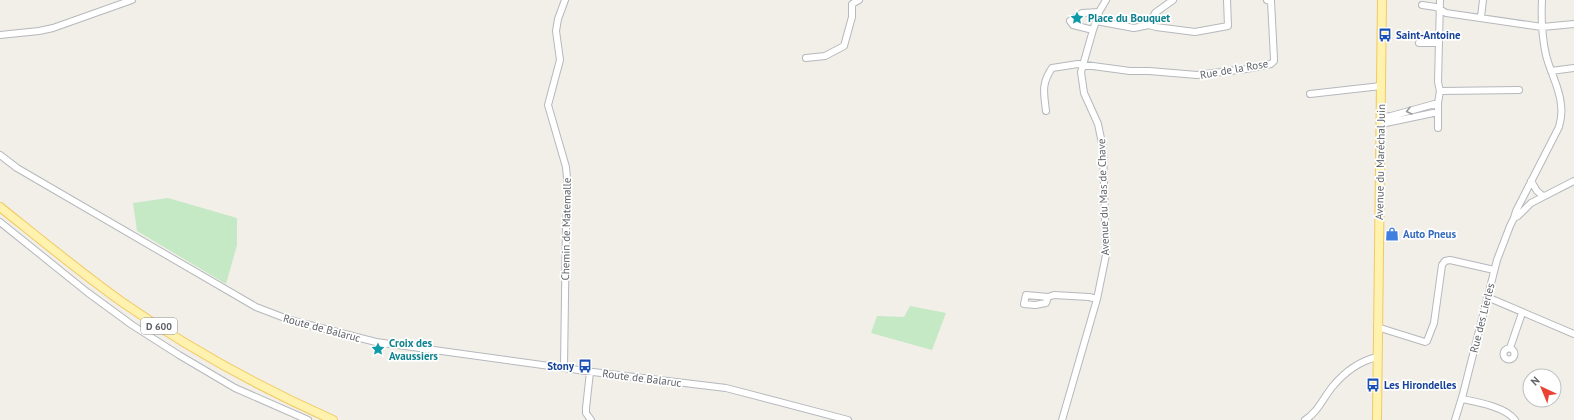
<svg xmlns="http://www.w3.org/2000/svg" width="1574" height="420" font-family="'PT Sans',sans-serif">
  <style>
    .green { fill: #c5e8c5 }
    .lines { fill: none; stroke-linecap: round; stroke-linejoin: round }
    .minor-casing { stroke: #b5b8bc; stroke-width: 8 }
    .major-casing { stroke: #f2c960; stroke-width: 10 }
    .minor { stroke: #fff; stroke-width: 6 }
    .major { stroke: #fff2af; stroke-width: 8 }
    .oneway { stroke: #979a9d }
    .labels { text-anchor: middle; stroke-width: 3.5; stroke-linejoin: round; paint-order: stroke }
    .shield { fill: #fff; stroke: #8f9295; stroke-width: 1 }
    .shield-label { font-size: 10px; font-weight: bold; fill: #5f6368 }
    .culture-label { font-size: 11px; font-weight: bold; fill: #0d838f; stroke: #fff; text-anchor: start }
    .transit-label { font-size: 11px; font-weight: bold; fill: #164399; stroke: #fff; text-anchor: start }
    .street-label { font-size: 11px; fill: #5f6368; stroke: #fff }
    .shop-label { font-size: 11px; font-weight: bold; fill: #366cbe; stroke: #fff; text-anchor: start }
  </style>
  <rect width="100%" height="100%" fill="#f1efe8"/>
  <!-- green -->
  <path class="green" d="M 168,198 L 237,218 L 237,245 L 226,284 L 137,231 L 133,203 Z
    M 910,306 L 946,313 L 932,350 L 871,333 L 877,316 L 904,317 Z"/>
  <g class="lines">
    <!-- minor casing -->
    <g class="minor-casing">
      <path id="minor" d="M 1422,5 L 1436,7 L 1446,13 L 1542,27 L 1574,24
        M 1481,17 L 1483,0
        M 1096,21 L 1134,28 L 1149,25 L 1156,27 L 1195,32 L 1228,26 L 1227,0
        M 1149,25 L 1155,13 L 1173,0
        M 1093,30 L 1073,25 L 1070,21 L 1082,13 L 1099,12
        M 0,35 L 39,31 L 53,28 L 132,0
        M 1419,43 L 1439,43
        M 806,58 L 825,56 L 844,46 L 852,17 L 852,4 L 859,0
        M 1551,71 L 1574,68
        M 1440,91 L 1519,90
        M 1310,94 L 1381,86
        M 1046,111 C 1044,93 1041,84 1052,68 L 1078,64 L 1130,71 L 1149,71 L 1197,75 L 1246,69 L 1271,64 L 1274,61 L 1274,59 L 1271,1 L 1267,0
        M 1381,117 L 1391,116 L 1438,103
        M 1381,124 L 1438,112
        M 1438,128 L 1438,103 L 1440,91 L 1438,82 L 1440,0
        M 0,155 L 17,168 L 256,307 L 290,320 L 376,342 L 593,372 L 726,388 L 848,420
        M 1531,181 L 1537,191 L 1543,196
        M 1514,218 L 1518,216 L 1531,203 L 1574,181
        M 0,222 L 87,292 L 132,325 L 179,355 L 235,388 L 308,420
        M 1048,297 L 1046,303 L 1035,305 L 1024,304 L 1026,295 L 1048,297 L 1054,295 L 1089,297 L 1097,299
        M 1487,297 L 1574,334
        M 1377,327 L 1425,342 L 1427,341 L 1434,323 L 1442,265 L 1445,261 L 1450,260 L 1494,270
        M 1510,348 L 1522,313
        M1503.5 354a5.5 5.5 0 1 1 11 0a5.5 5.5 0 1 1-11 0Z
        M 564,367 L 566,226 L 568,190 L 566,167 L 548,105 L 560,60 L 556,31 L 558,19 L 565,0
        M 590,372 L 586,408 L 586,413 L 591,420
        M 1462,399 C 1477,402 1506,407 1515,420
        M 1062,420 L 1097,299 L 1106,255 L 1103,148 L 1098,124 L 1084,93 L 1081,72 L 1093,30 L 1099,12 L 1106,0
        M 1305,420 C 1318,412 1323,398 1333,386 C 1344,373 1360,361 1377,357
        M 1455,420 L 1463,394 L 1497,260 L 1510,226 L 1514,218 L 1516,211 L 1559,127 C 1561,120 1562,112 1561,105 C 1560,88 1550,72 1546,55 C 1542,37 1541,19 1542,0"/>
    </g>
    <!-- major casing -->
    <g class="major-casing">
      <path id="major" d="M 0,207 C 40,239 80,272 122,302 C 188,348 259,387 333,420
        M 1377,420 L 1382,0"/>
    </g>
    <!-- minor -->
    <use href="#minor" class="minor"/>
    <!-- major -->
    <use href="#major" class="major"/>
  </g>
  <!-- one-way arrows -->
  <defs><path id="oneway-chevron" d="M-2-3.5L2.5 0L-2 3.5" fill="none" stroke-width="1.6" stroke-linecap="round" stroke-linejoin="round"/></defs>
  <use class="oneway" href="#oneway-chevron" transform="translate(1409 111) rotate(166)"/>
  <!-- icons -->
  <defs>
    <g id="sight-bare" transform="scale(1.08)"><path d="M0-6L1.8-2.2L6-1.7L2.9 1.2L3.7 5.4L0 3.3L-3.7 5.4L-2.9 1.2L-6-1.7L-1.8-2.2Z" fill="#0f9aa8" stroke="#fff" stroke-width="2.5" paint-order="stroke"/></g>
    <g id="bus-bare" transform="scale(1.08)"><path d="M-5-6H5V4H4V6H2V4H-2V6H-4V4H-5ZM-3.5-4V0h7V-4ZM-3.5 1.2v1.5H-2V1.2ZM2 1.2v1.5H3.5V1.2Z" fill="#1a4fb4" stroke="#fff" stroke-width="2.5" paint-order="stroke"/></g>
    <g id="shop-bare" transform="scale(1.08)"><path d="M-5-2.5h2.3a2.7 3.5 0 0 1 5.4 0H5L5.5 6h-11ZM-1.5-2.5h3a1.5 2.3 0 0 0-3 0Z" fill="#3f7fe0" stroke="#fff" stroke-width="2.5" paint-order="stroke"/></g>
  </defs>
  <g fill-rule="evenodd">
    <use href="#sight-bare" x="1077" y="18"/>
    <use href="#bus-bare" x="1385" y="35"/>
    <use href="#shop-bare" x="1392" y="234"/>
    <use href="#sight-bare" x="378" y="349"/>
    <use href="#bus-bare" x="585" y="366"/>
    <use href="#bus-bare" x="1373" y="385"/>
  </g>
  <g class="labels">
    <!-- shield labels -->
    <rect class="shield" x="141" y="318" width="36" height="16" rx="3"/>
    <g class="shield-label">
      <text x="159" y="330">D 600</text>
    </g>
    <!-- culture labels -->
    <g class="culture-label">
      <text x="1088" y="22">Place du Bouquet</text>
      <text x="389" y="347">Croix des<tspan x="389" dy="13">Avaussiers</tspan></text>
    </g>
    <!-- transit labels -->
    <g class="transit-label">
      <text x="1396" y="39">Saint-Antoine</text>
      <text x="574" y="370" text-anchor="end">Stony</text>
      <text x="1384" y="389">Les Hirondelles</text>
    </g>
    <!-- street labels -->
    <g class="street-label">
      <text transform="translate(1234 69) rotate(-10)" y="4">Rue de la Rose</text>
      <text transform="translate(1380 162) rotate(-89)" y="4">Avenue du Maréchal Juin</text>
      <text transform="translate(1103 197) rotate(-92)" y="4">Avenue du Mas de Chave</text>
      <text transform="translate(566 229) rotate(-89)" y="4">Chemin de Matemalle</text>
      <text transform="translate(1482 318) rotate(-76)" y="4">Rue des Lierles</text>
      <text transform="translate(322 328) rotate(15)" y="4">Route de Balaruc</text>
      <text transform="translate(642 378) rotate(7)" y="4">Route de Balaruc</text>
    </g>
    <!-- shop labels -->
    <g class="shop-label">
      <text x="1403" y="238">Auto Pneus</text>
    </g>
  </g>
  <!-- north arrow -->
  <g transform="translate(1542 388) rotate(316)"><circle r="19" fill="#ffffff" stroke="#bfc1c3"/>
  <path d="M0-3L7 15L0 10L-7 15Z" fill="#ea4335"/>
  <text y="-6" font-size="11" font-weight="bold" text-anchor="middle" fill="#5f6368">N</text>
  </g>
</svg>
